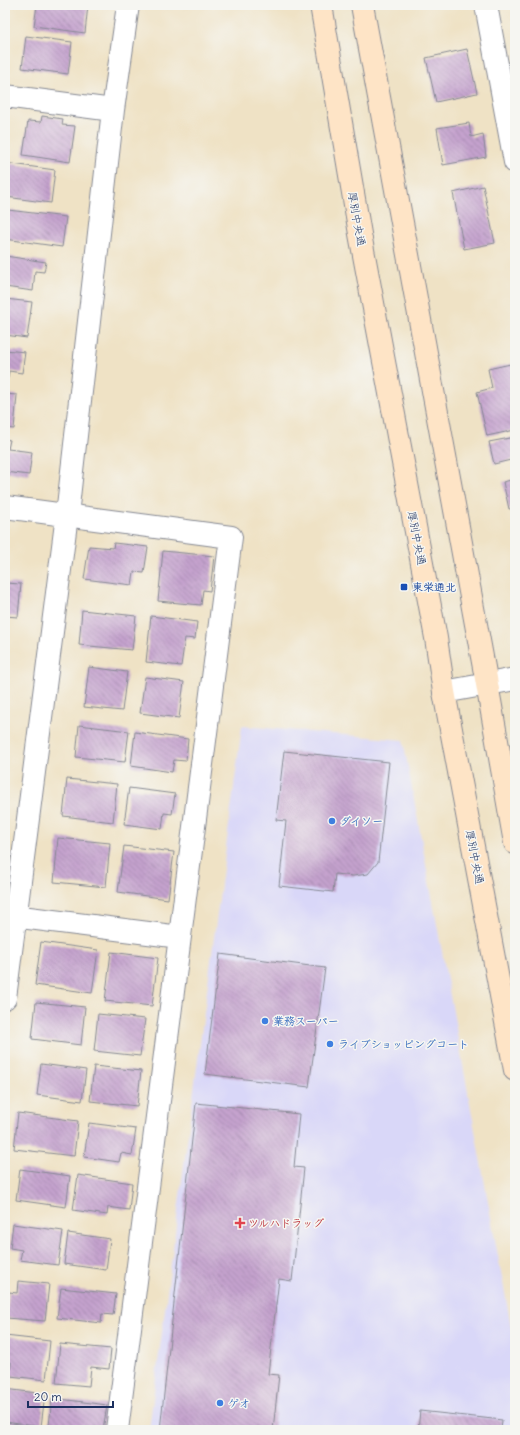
<svg xmlns="http://www.w3.org/2000/svg" width="520" height="1435" font-family="Delius,'Klee One',sans-serif">
  <style>
    .built { fill: #d9d7f8 }
    .building { fill: url(#building-back-hatch) }
    .lines { fill: none; stroke-linecap: round; stroke-linejoin: round }
    .minor-casing { stroke: #858892; stroke-width: 24 }
    .secondary-casing { stroke: #858892; stroke-width: 24 }
    .minor { stroke: #fff; stroke-width: 22 }
    .secondary { stroke: #fee4c6; stroke-width: 22 }
    .transit-dot { fill: #1a4fb4; stroke: #f6f6f2; stroke-width: 1.5 }
    .shop-dot { fill: #3f7fe0; stroke: #f6f6f2; stroke-width: 1.5 }
    .health-dot { fill: #e0444e; stroke: #f6f6f2; stroke-width: 1.5 }
    .labels { text-anchor: middle; stroke-width: 3; stroke-linejoin: round; paint-order: stroke }
    .street-label { font-size: 11px; fill: #1b2f5e; stroke: #f6f6f2 }
    .transit-label { font-size: 11px; font-weight: bold; fill: #164399; stroke: #f6f6f2; text-anchor: start }
    .shop-label { font-size: 11px; font-weight: bold; fill: #366cbe; stroke: #f6f6f2; text-anchor: start }
    .health-label { font-size: 11px; font-weight: bold; fill: #be3a42; stroke: #f6f6f2; text-anchor: start }
  </style>
  <defs>
    <pattern id="building-back-hatch" width="6" height="6" patternUnits="userSpaceOnUse"><rect width="6" height="6" fill="#c5a2cd"/><path d="M-1 5l2 2M0 0l6 6M5-1l2 2" fill="none" stroke="#9f84aa"/></pattern>
  </defs>
  <rect width="100%" height="100%" fill="#f6f6f2"/>
  <filter id="ink" filterUnits="userSpaceOnUse"><feTurbulence type="fractalNoise" baseFrequency=".025" numOctaves="2"/><feDisplacementMap in="SourceGraphic" scale="8" xChannelSelector="R" yChannelSelector="G"/><feConvolveMatrix kernelMatrix="1 2 1 2 8 2 1 2 1" color-interpolation-filters="sRGB"/></filter>
  <filter id="wash" filterUnits="userSpaceOnUse"><feTurbulence type="fractalNoise" baseFrequency=".012" numOctaves="4" result="noise"/><feDisplacementMap in="SourceGraphic" scale="16" xChannelSelector="R" yChannelSelector="G"/><feGaussianBlur stdDeviation="0.9" result="paint"/><feColorMatrix in="noise" values="0 0 0 0 0 0 0 0 0 0 0 0 0 0 0 0 0 1.4 0 .05"/><feComposite in="paint" operator="in"/></filter>
  <g filter="url(#wash)">
    <rect width="100%" height="100%" fill="#efe2c5"/>
    <!-- built -->
    <path class="built" d="M 242,726 L 403,740 L 515,1348 L 515,1430 L 149,1430 Z"/>
    <g id="blocks">
      <!-- building -->
      <path class="building" d="M 37,5 L 88,5 L 85,33 L 34,26 Z
        M 26,36 L 72,42 L 68,74 L 22,68 Z
        M 467,49 L 477,93 L 436,102 L 426,58 Z
        M 42,116 L 63,119 L 62,125 L 75,126 L 70,162 L 23,155 L 28,121 L 41,122 Z
        M 469,123 L 471,137 L 483,134 L 486,157 L 443,165 L 437,128 Z
        M 5,163 L 55,170 L 51,203 L 6,197 L 9,180 L 5,180 Z
        M 483,186 L 495,243 L 464,249 L 453,193 Z
        M 8,210 L 66,217 L 62,247 L 5,239 Z
        M 5,256 L 46,262 L 44,272 L 35,271 L 33,291 L 5,287 Z
        M 5,299 L 32,302 L 27,338 L 5,335 Z
        M 5,350 L 25,352 L 22,373 L 9,371 L 8,378 L 5,378 Z
        M 515,363 L 515,430 L 487,436 L 477,392 L 492,388 L 488,369 Z
        M 5,394 L 17,395 L 14,429 L 5,428 Z
        M 515,437 L 515,459 L 494,464 L 489,442 Z
        M 5,439 L 10,440 L 8,449 L 32,452 L 29,475 L 5,472 Z
        M 515,479 L 515,508 L 509,509 L 503,482 Z
        M 114,543 L 148,547 L 144,573 L 134,572 L 132,585 L 84,579 L 89,546 L 113,548 Z
        M 163,551 L 214,556 L 210,591 L 203,590 L 201,605 L 158,601 Z
        M 5,583 L 21,584 L 18,617 L 5,616 Z
        M 82,610 L 136,616 L 132,650 L 79,645 Z
        M 151,616 L 197,622 L 195,639 L 185,638 L 181,666 L 146,662 Z
        M 89,667 L 127,672 L 122,711 L 84,707 Z
        M 145,677 L 184,682 L 179,718 L 140,713 Z
        M 79,725 L 129,731 L 125,762 L 76,757 Z
        M 135,732 L 188,739 L 186,761 L 174,760 L 172,772 L 131,766 Z
        M 284,751 L 389,762 L 378,862 L 368,874 L 353,876 L 335,874 L 333,892 L 279,886 L 286,821 L 276,820 Z
        M 67,779 L 117,784 L 113,822 L 63,816 Z
        M 129,788 L 175,794 L 172,814 L 164,813 L 162,829 L 124,824 Z
        M 58,838 L 110,843 L 106,887 L 54,882 Z
        M 124,846 L 174,852 L 168,899 L 118,892 Z
        M 41,942 L 98,950 L 92,993 L 35,985 Z
        M 111,952 L 158,958 L 152,1006 L 105,1001 Z
        M 220,954 L 325,968 L 309,1087 L 205,1074 Z
        M 36,1002 L 85,1007 L 81,1045 L 32,1039 Z
        M 98,1014 L 145,1019 L 140,1056 L 94,1051 Z
        M 41,1064 L 86,1070 L 82,1101 L 37,1095 Z
        M 94,1066 L 141,1071 L 137,1106 L 90,1101 Z
        M 196,1103 L 299,1114 L 294,1167 L 304,1168 L 292,1281 L 279,1279 L 268,1374 L 279,1375 L 273,1430 L 160,1430 Z
        M 18,1113 L 78,1121 L 74,1156 L 14,1149 Z
        M 89,1123 L 136,1129 L 132,1155 L 121,1153 L 119,1162 L 84,1157 Z
        M 20,1169 L 70,1176 L 66,1207 L 16,1200 Z
        M 78,1175 L 132,1183 L 129,1210 L 108,1207 L 107,1215 L 73,1210 Z
        M 13,1224 L 63,1231 L 58,1265 L 20,1260 L 22,1250 L 10,1248 Z
        M 68,1233 L 110,1239 L 106,1270 L 64,1264 Z
        M 18,1281 L 49,1284 L 45,1321 L 6,1318 L 9,1292 L 17,1293 Z
        M 61,1288 L 116,1294 L 113,1315 L 102,1314 L 101,1323 L 57,1318 Z
        M 5,1336 L 50,1341 L 46,1380 L 10,1376 L 11,1362 L 5,1361 Z
        M 60,1344 L 111,1349 L 109,1369 L 91,1367 L 89,1386 L 56,1383 Z
        M 5,1389 L 45,1394 L 41,1427 L 5,1422 Z
        M 52,1398 L 107,1405 L 103,1430 L 79,1430 L 49,1426 Z
        M 420,1411 L 502,1420 L 501,1430 L 418,1430 Z"/>
    </g>
  </g>
  <g filter="url(#ink)">
    <use href="#blocks" fill-opacity="0" stroke="#858892" stroke-width="1"/>
    <g class="lines">
      <!-- minor casing -->
      <g class="minor-casing">
        <path id="minor" d="M 486,5 L 515,162
          M 5,96 L 113,110
          M 5,507 L 231,537 L 117,1430
          M 444,692 L 515,679
          M 5,915 L 180,937
          M 5,998 L 67,515 L 113,110 L 128,5"/>
      </g>
      <!-- secondary casing -->
      <g class="secondary-casing">
        <path id="secondary" d="M 321,5 L 360,234 L 436,638 L 444,692 L 515,1070
          M 362,5 L 487,684 L 515,843"/>
      </g>
      <!-- minor -->
      <use href="#minor" class="minor"/>
      <!-- secondary -->
      <use href="#secondary" class="secondary"/>
    </g>
  </g>
  <!-- markers -->
  <rect class="transit-dot" x="400" y="583" width="8" height="8" rx="2"/>
  <g class="shop-dot">
    <circle cx="332" cy="821" r="4"/>
    <circle cx="265" cy="1021" r="4"/>
    <circle cx="330" cy="1044" r="4"/>
    <circle cx="220" cy="1403" r="4"/>
  </g>
  <path class="health-dot" d="M238 1217h4v4h4v4h-4v4h-4v-4h-4v-4h4z"/>
  <g class="labels">
    <!-- street labels -->
    <g class="street-label">
      <text transform="translate(357 219) rotate(80)" y="4">厚別中央通</text>
      <text transform="translate(417 538) rotate(79)" y="4">厚別中央通</text>
      <text transform="translate(475 857) rotate(79)" y="4">厚別中央通</text>
    </g>
    <!-- transit labels -->
    <g class="transit-label">
      <text x="412" y="591">東栄通北</text>
    </g>
    <!-- shop labels -->
    <g class="shop-label">
      <text x="340" y="825">ダイソー</text>
      <text x="273" y="1025">業務スーパー</text>
      <text x="338" y="1048">ライブショッピングコート</text>
      <text x="228" y="1407">ゲオ</text>
    </g>
    <!-- health labels -->
    <g class="health-label">
      <text x="248" y="1227">ツルハドラッグ</text>
    </g>
  </g>
  <!-- margin -->
  <rect width="520" height="1435" fill="none" stroke="#f6f6f2" stroke-width="20"/>
  <!-- scale -->
  <path d="M28 1401v6h85v-6" fill="none" stroke="#1b2f5e" stroke-width="2"/>
  <text x="34" y="1401" font-size="12" fill="#1b2f5e" stroke="#f6f6f2" stroke-width="3" paint-order="stroke">20 m</text>
</svg>
